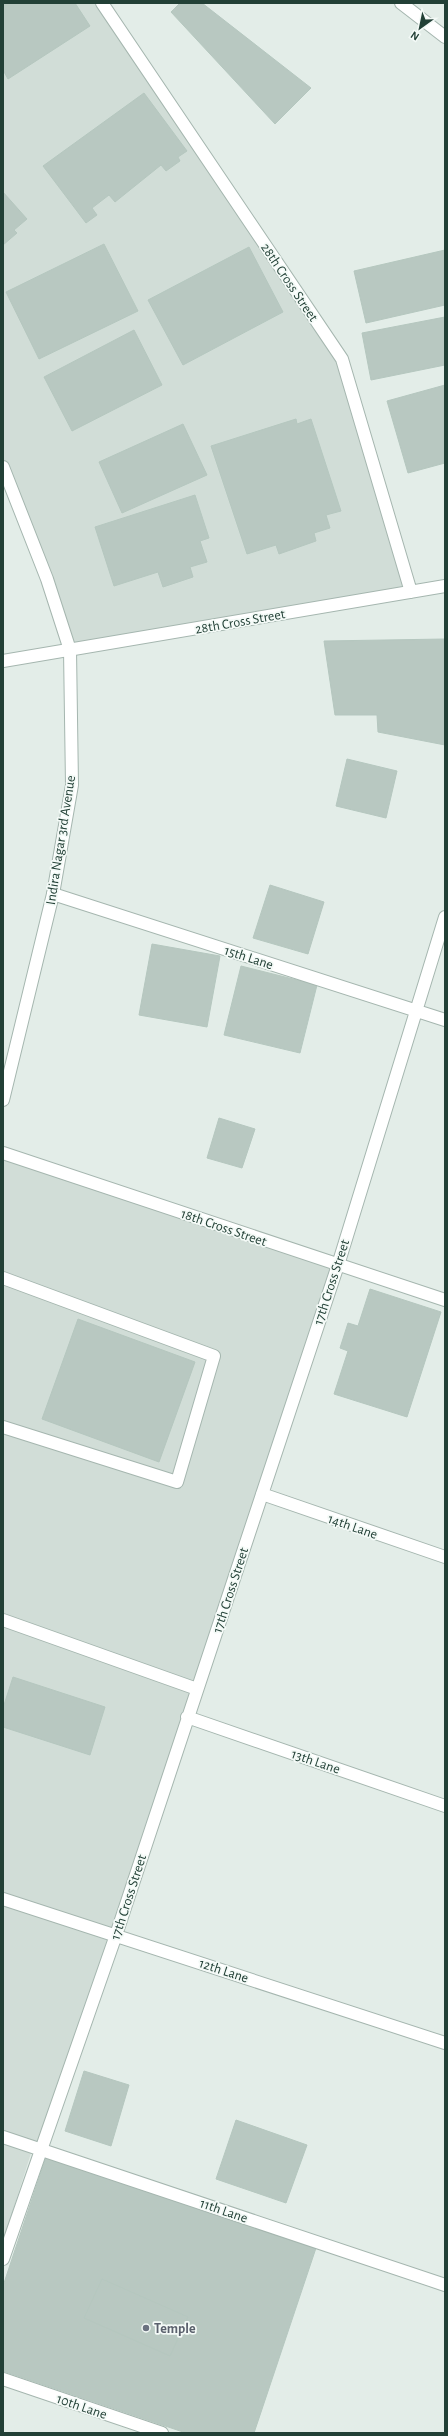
<svg xmlns="http://www.w3.org/2000/svg" width="448" height="2436" font-family="'Alegreya Sans',sans-serif">
  <style>
    .built { fill: #d1ddd7 }
    .building { fill: #b8c8c1; stroke: #b5c7bf }
    .lines { fill: none; stroke-linecap: round; stroke-linejoin: round }
    .service-casing { stroke: #a5b6af; stroke-width: 14 }
    .minor-casing { stroke: #a5b6af; stroke-width: 14 }
    .tertiary-casing { stroke: #a5b6af; stroke-width: 14 }
    .service { stroke: #fff; stroke-width: 12 }
    .minor { stroke: #fff; stroke-width: 12 }
    .tertiary { stroke: #fff; stroke-width: 12 }
    .worship-dot { fill: #6b7280; stroke: #f4faf7; stroke-width: 1.5 }
    .labels { text-anchor: middle; stroke-width: 3.5; stroke-linejoin: round; paint-order: stroke }
    .street-label { font-size: 14px; fill: #224036; stroke: #f4faf7 }
    .worship-label { font-size: 14px; font-weight: bold; fill: #5b616d; stroke: #f4faf7; text-anchor: start }
  </style>
  <rect width="100%" height="100%" fill="#e3ede8"/>
  <!-- built -->
  <path class="built" d="M 3,3 L 102,3 L 342,359 L 411,592 L 70,650 L 3,467 Z
    M 3,1153 L 338,1265 L 40,2148 L 3,2137 Z
    M 3,2141 L 32,2150 L 3,2242 Z"/>
  <!-- building -->
  <path class="building" d="M 3,3 L 75,3 L 90,26 L 8,79 L 3,70 Z
    M 180,3 L 202,3 L 311,88 L 275,124 L 171,12 Z
    M 144,93 L 187,151 L 178,157 L 180,161 L 166,171 L 161,165 L 115,202 L 109,195 L 92,208 L 97,215 L 86,223 L 43,166 Z
    M 3,192 L 27,219 L 14,230 L 17,233 L 3,245 Z
    M 104,244 L 138,311 L 39,359 L 6,292 Z
    M 249,247 L 283,312 L 183,365 L 148,300 Z
    M 445,250 L 445,305 L 366,323 L 354,271 Z
    M 445,317 L 445,365 L 371,380 L 362,333 Z
    M 134,330 L 162,385 L 72,431 L 44,377 Z
    M 445,385 L 445,463 L 408,473 L 387,401 Z
    M 296,419 L 297,424 L 311,419 L 341,511 L 326,515 L 330,528 L 314,533 L 316,541 L 279,554 L 276,545 L 247,554 L 211,446 Z
    M 183,424 L 207,475 L 122,513 L 99,462 Z
    M 195,495 L 209,538 L 200,541 L 207,562 L 190,567 L 193,577 L 163,587 L 158,572 L 114,586 L 95,527 Z
    M 445,639 L 445,745 L 378,732 L 377,715 L 335,715 L 324,641 Z
    M 347,759 L 397,771 L 386,818 L 336,806 Z
    M 270,885 L 324,902 L 308,954 L 253,938 Z
    M 152,944 L 220,956 L 207,1027 L 139,1015 Z
    M 241,966 L 317,985 L 300,1053 L 224,1035 Z
    M 219,1118 L 255,1129 L 242,1168 L 207,1158 Z
    M 370,1289 L 441,1312 L 407,1417 L 334,1394 L 348,1351 L 340,1348 L 348,1323 L 358,1326 Z
    M 78,1319 L 195,1362 L 159,1462 L 42,1419 Z
    M 13,1677 L 105,1707 L 90,1755 L 3,1727 L 3,1708 Z
    M 84,2071 L 129,2085 L 111,2146 L 65,2131 Z
    M 236,2120 L 307,2145 L 286,2203 L 216,2179 Z
    M 46,2157 L 316,2248 L 254,2433 L 186,2433 L 3,2371 L 3,2286 Z
    M 102,2279 L 188,2317 L 170,2356 L 84,2318 Z"/>
  <g class="lines">
    <!-- service casing -->
    <g class="service-casing">
      <path id="service" d="M 3,1278 L 214,1356 L 177,1482 L 3,1427"/>
    </g>
    <!-- minor casing -->
    <g class="minor-casing">
      <path id="minor" d="M 102,3 L 342,359 L 411,592
        M 401,3 L 445,37
        M 3,661 L 445,586
        M 53,894 L 445,1020
        M 3,1153 L 445,1300
        M 262,1494 L 445,1557
        M 3,1620 L 197,1689
        M 187,1717 L 445,1806
        M 3,1899 L 445,2043
        M 3,2137 L 445,2285
        M 3,2259 L 116,1935 L 338,1265 L 445,917
        M 3,2379 L 162,2433"/>
    </g>
    <!-- tertiary casing -->
    <g class="tertiary-casing">
      <path id="tertiary" d="M 3,467 L 47,579 L 70,650 L 72,785 L 53,894 L 3,1100"/>
    </g>
    <!-- service -->
    <use href="#service" class="service"/>
    <!-- minor -->
    <use href="#minor" class="minor"/>
    <!-- tertiary -->
    <use href="#tertiary" class="tertiary"/>
  </g>
  <!-- markers -->
  <circle class="worship-dot" cx="146" cy="2328" r="4"/>
  <g class="labels">
    <!-- street labels -->
    <g class="street-label">
      <text transform="translate(290 282) rotate(56)" y="5">28th Cross Street</text>
      <text transform="translate(240 621) rotate(-10)" y="5">28th Cross Street</text>
      <text transform="translate(60 840) rotate(-81)" y="5">Indira Nagar 3rd Avenue</text>
      <text transform="translate(249 957) rotate(18)" y="5">15th Lane</text>
      <text transform="translate(224 1227) rotate(19)" y="5">18th Cross Street</text>
      <text transform="translate(331 1282) rotate(-72)" y="5">17th Cross Street</text>
      <text transform="translate(353 1526) rotate(19)" y="5">14th Lane</text>
      <text transform="translate(230 1590) rotate(-72)" y="5">17th Cross Street</text>
      <text transform="translate(316 1761) rotate(19)" y="5">13th Lane</text>
      <text transform="translate(128 1897) rotate(-72)" y="5">17th Cross Street</text>
      <text transform="translate(224 1970) rotate(18)" y="5">12th Lane</text>
      <text transform="translate(224 2210) rotate(19)" y="5">11th Lane</text>
      <text transform="translate(82 2406) rotate(19)" y="5">10th Lane</text>
    </g>
    <!-- worship labels -->
    <g class="worship-label">
      <text x="154" y="2333">Temple</text>
    </g>
  </g>
  <!-- border -->
  <rect width="448" height="2436" fill="none" stroke="#224036" stroke-width="8"/>
  <!-- north arrow -->
  <g transform="translate(420 28) rotate(213)" stroke="#f4faf7" stroke-width="3" paint-order="stroke">
  <path d="M0-3L7 15L0 10L-7 15Z" fill="#224036"/>
  <text y="-6" font-size="11" font-weight="bold" text-anchor="middle" fill="#224036">N</text>
  </g>
</svg>
